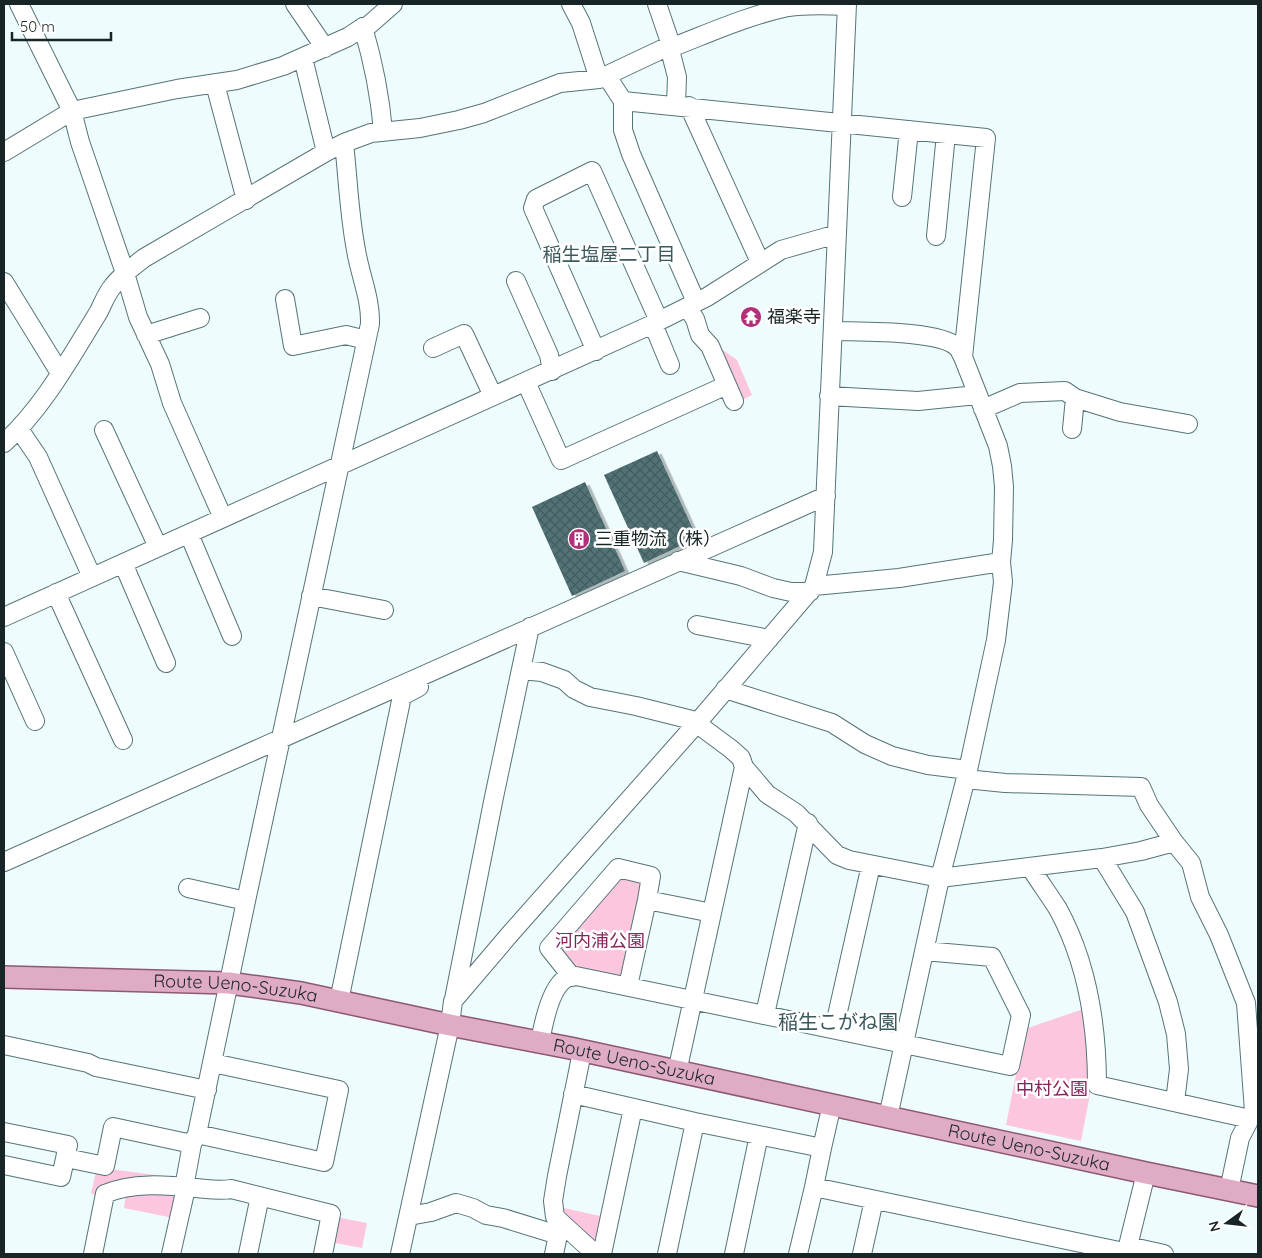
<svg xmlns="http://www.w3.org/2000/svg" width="1262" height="1258" font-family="Quicksand,'Noto Sans JP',sans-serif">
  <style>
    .park { fill: #fcc7de }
    .building { fill: url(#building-cross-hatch); filter: url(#shadow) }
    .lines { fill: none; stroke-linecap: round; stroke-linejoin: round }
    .minor-casing { stroke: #557477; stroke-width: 20 }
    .major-casing { stroke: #8c5975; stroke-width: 24 }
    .minor { stroke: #fff; stroke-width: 18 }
    .major { stroke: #e0acc5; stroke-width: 21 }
    .labels { text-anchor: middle; stroke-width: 5; stroke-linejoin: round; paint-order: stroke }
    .poi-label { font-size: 18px; fill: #182526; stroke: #fff; text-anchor: start }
    .park-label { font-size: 18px; fill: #86255b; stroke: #fff }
    .street-label { font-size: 18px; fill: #182526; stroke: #fff }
    .neighbourhood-label { font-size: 19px; fill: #3b5a5d; stroke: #fff }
    .quarter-label { font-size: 20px; fill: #3b5a5d; stroke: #fff }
  </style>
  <defs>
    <pattern id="building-cross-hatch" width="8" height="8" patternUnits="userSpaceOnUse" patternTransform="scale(1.25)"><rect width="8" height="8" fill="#527274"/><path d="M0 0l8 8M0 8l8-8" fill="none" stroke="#435d5f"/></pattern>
    <filter id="shadow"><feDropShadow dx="4.5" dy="2.5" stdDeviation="0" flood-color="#0004"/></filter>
  </defs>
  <rect width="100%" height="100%" fill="#eefcfd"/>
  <!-- park -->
  <path class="park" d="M 723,350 L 737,360 L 752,395 L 742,400 L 720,352 Z
    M 619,872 L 647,878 L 621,979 L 567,968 L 551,947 Z
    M 1086,1008 L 1092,1050 L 1090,1094 L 1081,1141 L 1006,1125 L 1025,1029 Z
    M 110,1169 L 170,1177 L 116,1183 L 98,1197 L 91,1193 L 96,1172 L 108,1175 Z
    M 168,1190 L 177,1198 L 173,1218 L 124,1208 L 126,1194 Z
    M 559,1207 L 605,1217 L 600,1241 L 591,1242 L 564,1218 Z
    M 336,1217 L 367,1223 L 362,1248 L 330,1242 Z"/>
  <!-- building -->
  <path class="building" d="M 657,451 L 697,538 L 644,563 L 604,475 Z
    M 585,482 L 625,571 L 572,596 L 532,507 Z"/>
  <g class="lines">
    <!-- minor casing -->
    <g class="minor-casing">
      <path id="minor" d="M 19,4 L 72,111 L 80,142 L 125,273 L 138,317 L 160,364 L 172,403 L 223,518
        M 295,4 L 325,48
        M 571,4 L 581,23 L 599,79
        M 657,4 L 671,45
        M 363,27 C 373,61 380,95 383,131
        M 669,46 L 677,77 L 676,105
        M 303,58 L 326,152
        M 606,75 L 623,101 L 623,130 L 631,154 L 696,302
        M 215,84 L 246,200
        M 623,101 L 986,138 L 963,357
        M 689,106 L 760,262
        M 4,152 L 72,111 L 177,89 L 237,80 L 283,66 L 348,37 L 363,27 L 369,25 L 393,4
        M 902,197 L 909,130
        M 936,236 L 946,134
        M 516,281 L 549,355 L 552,371
        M 4,282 L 60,373
        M 285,299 L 293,346 L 346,335 L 366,340
        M 687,307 L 695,319 L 700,335 L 710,346 L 734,401
        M 653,324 L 670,365
        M 833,331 C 860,332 939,330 957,347 C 960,350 961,354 963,357 L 998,446 L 1002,466 L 1004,487 L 1003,540 L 1001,562 L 1003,582 L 996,640 L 968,770 L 940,878 L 888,1117
        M 146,335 L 200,318
        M 433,348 L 464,334 L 493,396
        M 596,351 L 533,208 L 536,199 L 592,171 L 659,321
        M 526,382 L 561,460 L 727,385
        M 829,396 L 918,401 L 977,395
        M 983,409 L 1020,393 L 1065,391 L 1075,398 L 1120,412 L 1188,424
        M 19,429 L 38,457 L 92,577
        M 1072,429 L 1075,398
        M 104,430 L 158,547
        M 4,443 C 43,408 70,358 98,313 C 103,304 106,294 113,286 C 121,275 133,267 144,258 L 326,152 L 344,143 L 371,133 L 420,128 L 459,120 L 484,113 L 560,83 L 599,79 L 671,45 L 678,45 C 714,31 750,15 788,7 C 808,4 827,5 847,6
        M 189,534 L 232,636
        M 678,561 L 741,576 L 773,588 L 791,592 L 810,592
        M 123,563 L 166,663
        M 814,586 L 899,578 L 1001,562
        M 56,593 L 123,740
        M 311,596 L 384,610
        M 4,617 L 653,324 L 707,297 L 781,250 L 837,234
        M 697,625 L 769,639
        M 4,652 L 35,721
        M 521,670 L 542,672 L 564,680 L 574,689 L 590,697 L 636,706 L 692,720 L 731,749 L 741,758 L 744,767 L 767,794 L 796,813 L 837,855 L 849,860 L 940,878 L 1102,858 L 1141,851 L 1174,842
        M 725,689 L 832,723 L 865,744 L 892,756 L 928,765 L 968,770
        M 966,779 L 1005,783 L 1141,787 L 1149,805 L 1174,842 L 1191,863 L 1200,897 L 1219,935 L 1246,1003 L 1254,1111 L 1240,1138 L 1229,1190
        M 1102,858 L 1135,912 L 1168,1002 L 1176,1034 L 1179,1069 L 1175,1102
        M 4,862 L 826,496
        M 1030,867 C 1039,881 1049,895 1058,909 C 1088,964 1097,1024 1097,1085 L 1250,1119
        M 188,888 L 246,901
        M 572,977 L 549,948 L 618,868 L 651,876 L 647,900
        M 628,986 L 647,900 L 712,913
        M 454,999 L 494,797 L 530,627
        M 339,1001 L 402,696 L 419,687
        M 765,1014 L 808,823
        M 834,1029 L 871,865
        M 540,1042 C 543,1025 550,989 565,979 C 568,977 572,977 576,976 L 1010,1066 L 1021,1015 L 992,957 L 924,951
        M 4,1045 L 88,1063 L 96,1067 L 207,1090
        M 582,1052 L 557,1176 L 553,1201 L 555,1217 L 591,1250 L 601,1254
        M 677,1072 L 744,767
        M 573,1094 L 695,1122 L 822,1148 L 832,1104
        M 4,1132 L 68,1145 L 61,1177 L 4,1165
        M 197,1134 L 324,1162 L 339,1090 L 213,1063
        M 66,1158 L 105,1166 L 113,1127 L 192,1144
        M 814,1187 L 822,1148
        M 409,1216 L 431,1212 L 456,1203 L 473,1208 L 486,1215 L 503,1218 L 558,1235 L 554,1254
        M 1128,1246 L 1164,1254
        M 93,1254 L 105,1194 C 132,1182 167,1185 196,1188 C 208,1189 219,1191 231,1189 L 331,1214 L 323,1254
        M 171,1254 L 186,1188 L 185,1182 L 192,1144 L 197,1134 L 246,901 L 370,324 C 371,299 360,275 356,250 C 349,214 348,178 344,143
        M 248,1254 L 260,1196
        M 400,1254 L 450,1025 L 453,1001 L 510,934 L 697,723 L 814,586 L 823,552 L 847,4
        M 602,1254 L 633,1108
        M 667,1254 L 695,1122
        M 734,1254 L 759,1135
        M 798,1254 L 814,1187 L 1124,1252 L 1128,1246 L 1146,1173
        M 862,1254 L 874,1200"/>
    </g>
    <!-- major casing -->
    <g class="major-casing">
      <g id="major">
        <path id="s1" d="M 4,977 L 229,983 L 301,993 L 450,1025 L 570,1048 L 1146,1173 L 1258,1196"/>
      </g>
    </g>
    <!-- minor -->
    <use href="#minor" class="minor"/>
    <!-- major -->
    <use href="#major" class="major"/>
  </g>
  <!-- icons -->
  <defs>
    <g id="temple-disc" transform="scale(1.125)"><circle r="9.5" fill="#b22f79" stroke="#fff"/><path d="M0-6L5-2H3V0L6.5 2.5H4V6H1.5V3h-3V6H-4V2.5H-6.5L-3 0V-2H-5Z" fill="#fff"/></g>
    <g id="building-disc" transform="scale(1.125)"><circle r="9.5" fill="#b22f79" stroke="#fff"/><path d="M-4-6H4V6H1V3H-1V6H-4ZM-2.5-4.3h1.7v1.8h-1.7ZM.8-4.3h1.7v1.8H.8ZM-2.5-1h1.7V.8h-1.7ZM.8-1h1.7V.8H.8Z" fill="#fff"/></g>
  </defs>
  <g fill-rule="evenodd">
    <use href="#temple-disc" x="751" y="317"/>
    <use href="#building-disc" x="579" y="539"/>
  </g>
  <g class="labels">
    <!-- poi labels -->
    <g class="poi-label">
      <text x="767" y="323">福楽寺</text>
      <text x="595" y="545">三重物流（株）</text>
    </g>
    <!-- park labels -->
    <g class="park-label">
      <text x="600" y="947">河内浦公園</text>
      <text x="1052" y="1095">中村公園</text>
    </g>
    <!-- street labels -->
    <g class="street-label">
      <text dy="6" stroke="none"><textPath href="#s1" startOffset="232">Route Ueno-Suzuka</textPath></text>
      <text dy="6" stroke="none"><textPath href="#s1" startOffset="638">Route Ueno-Suzuka</textPath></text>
      <text dy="6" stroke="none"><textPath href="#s1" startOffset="1042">Route Ueno-Suzuka</textPath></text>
    </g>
    <!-- neighbourhood labels -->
    <g class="neighbourhood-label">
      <text x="609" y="261">稲生塩屋二丁目</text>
    </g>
    <!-- quarter labels -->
    <g class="quarter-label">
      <text x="838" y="1029">稲生こがね園</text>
    </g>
  </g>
  <!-- border -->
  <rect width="1262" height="1258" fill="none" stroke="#182526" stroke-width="10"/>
  <!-- north arrow -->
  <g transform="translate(1227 1223) rotate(255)" stroke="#ffffff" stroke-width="4" paint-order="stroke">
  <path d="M0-4L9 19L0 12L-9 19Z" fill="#182526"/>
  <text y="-8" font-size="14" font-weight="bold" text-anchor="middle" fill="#182526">N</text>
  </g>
  <!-- scale -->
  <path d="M12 32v8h99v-8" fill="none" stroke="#182526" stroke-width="2.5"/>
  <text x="20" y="32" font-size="15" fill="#182526" stroke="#ffffff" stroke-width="4" paint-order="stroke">50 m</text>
</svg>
